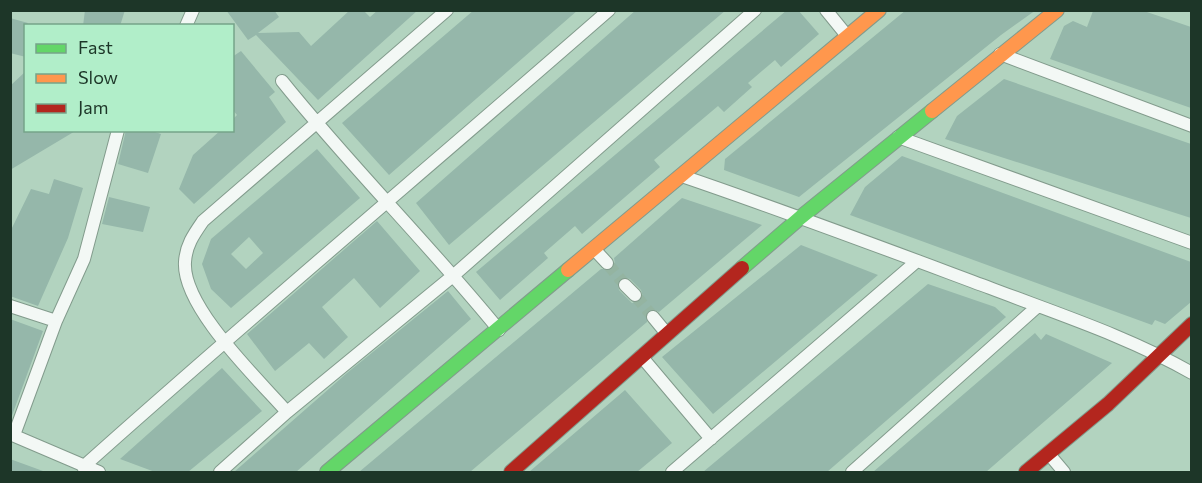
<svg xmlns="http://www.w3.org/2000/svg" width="1202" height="483" font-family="Commissioner,sans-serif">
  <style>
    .building { fill: #95b7aa; fill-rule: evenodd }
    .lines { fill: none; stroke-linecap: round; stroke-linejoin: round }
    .street-tunnel { stroke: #94b4a1; stroke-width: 12; stroke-dasharray: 12 6; stroke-linecap: butt }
    .street-casing { stroke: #829b8c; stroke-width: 14 }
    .fast-casing { stroke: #829b8c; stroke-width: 16 }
    .slow-casing { stroke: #829b8c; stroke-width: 16 }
    .jam-casing { stroke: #829b8c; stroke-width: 16 }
    .street { stroke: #f3f8f5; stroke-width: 12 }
    .fast { stroke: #63d668; stroke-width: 14 }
    .slow { stroke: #ff974d; stroke-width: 14 }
    .jam { stroke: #b3261e; stroke-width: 14 }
  </style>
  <rect width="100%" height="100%" fill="#b2d3bf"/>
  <!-- building -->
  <path class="building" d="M 85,10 L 125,10 L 120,26 L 83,26 Z
    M 226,10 L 274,10 L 279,17 L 258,33 L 299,32 L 311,46 L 350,10 L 363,10 L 370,17 L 378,10 L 418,10 L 318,100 L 256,35 L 248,40 Z
    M 474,10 L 578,10 L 389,175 L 342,123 Z
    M 636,10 L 726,10 L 449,245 L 416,203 Z
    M 787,10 L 798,10 L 819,34 L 781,67 L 775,60 L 748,83 L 752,87 L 724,112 L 718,106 L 654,160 L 660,167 L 582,234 L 575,226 L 544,253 L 548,258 L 500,300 L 476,272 Z
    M 906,10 L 1036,10 L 1001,35 L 799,197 L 724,170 L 725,159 Z
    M 1141,10 L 1191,27 L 1191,108 L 1050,59 L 1064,26 L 1073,21 L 1087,27 L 1093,11 Z
    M 10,18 L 28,23 L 26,26 L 26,57 L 10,53 Z
    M 241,51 L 275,92 L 269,97 L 286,122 L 194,204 L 179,189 L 193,155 L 221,130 L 232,130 L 232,120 L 237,115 L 232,109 L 232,57 Z
    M 26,71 L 26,130 L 77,130 L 10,170 L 10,86 Z
    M 1004,79 L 1191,144 L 1191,218 L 945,139 L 957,116 Z
    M 126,130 L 149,130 L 161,134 L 148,173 L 118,164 Z
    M 317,149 L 360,198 L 231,308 L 211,289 L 202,264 L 211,239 ZM 249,237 L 263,253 L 246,269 L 231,254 Z
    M 902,156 L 1191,262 L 1191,302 L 1165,324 L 1155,320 L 1152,325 L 850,215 L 865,187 Z
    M 54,179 L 83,188 L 68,238 L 38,306 L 10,296 L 10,232 L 31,189 L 49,194 Z
    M 109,197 L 150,207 L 143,232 L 102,224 Z
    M 682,198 L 762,225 L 659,312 L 652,309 L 647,311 L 647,322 L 470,472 L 359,472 L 601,269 L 612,269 L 615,265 L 614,258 ZM 622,277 L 630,279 L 641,290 L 643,297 L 640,301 L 632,303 L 619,290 L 617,282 Z
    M 377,221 L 420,271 L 380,308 L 354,278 L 322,307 L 348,337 L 324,359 L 309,343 L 275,371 L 247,334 Z
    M 801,245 L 878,275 L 713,414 L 662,357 Z
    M 928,284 L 995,307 L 1006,317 L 827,472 L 703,472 Z
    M 448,291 L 471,319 L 296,472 L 234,472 L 347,373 Z
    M 10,319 L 43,331 L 10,421 Z
    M 1035,333 L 1041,340 L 1046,334 L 1112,363 L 986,472 L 873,472 Z
    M 222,368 L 262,411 L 188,472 L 155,472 L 120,459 Z
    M 625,390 L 672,443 L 637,472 L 529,472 Z
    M 10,459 L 43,471 L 43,472 L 10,472 Z"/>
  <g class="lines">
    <!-- street-tunnel -->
    <path class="street-tunnel" d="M 607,263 L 625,285
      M 635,295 L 653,317"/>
    <!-- street casing -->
    <g class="street-casing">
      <path id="street" d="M 826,10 L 848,37
        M 186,26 L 193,10
        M 1000,54 L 1192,126
        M 282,81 C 351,167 429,244 499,330
        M 898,137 L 1192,243
        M 682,176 C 785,211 888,250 990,288 C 1058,314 1129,337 1192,373
        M 594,249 L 607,263
        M 625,285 L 635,295
        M 10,306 L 56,321
        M 653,317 L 667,334
        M 641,356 L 711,439
        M 287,412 C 258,379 182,307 185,262 C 186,245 194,234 203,221 L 447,10
        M 10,434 L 99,472
        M 14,435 L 56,321 L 84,259 L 118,130
        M 1048,453 L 1064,472
        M 83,467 C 256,312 434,163 609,10
        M 220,472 L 287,412 L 454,275 L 755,10
        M 672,472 L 917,261
        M 852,472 L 1038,306"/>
    </g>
    <!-- fast casing -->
    <g class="fast-casing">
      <path id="fast" d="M 742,268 L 801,217 L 932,111
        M 327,472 L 568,270"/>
    </g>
    <!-- slow casing -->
    <g class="slow-casing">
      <path id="slow" d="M 932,111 L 1057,10
        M 568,270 L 879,10"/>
    </g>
    <!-- jam casing -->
    <g class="jam-casing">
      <path id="jam" d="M 511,472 L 742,268
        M 1026,472 L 1108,404 L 1192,324"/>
    </g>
    <!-- street -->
    <use href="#street" class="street"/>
    <!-- fast -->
    <use href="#fast" class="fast"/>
    <!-- slow -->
    <use href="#slow" class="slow"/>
    <!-- jam -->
    <use href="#jam" class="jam"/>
  </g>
  <!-- border -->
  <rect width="1202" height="483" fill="none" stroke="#1d3628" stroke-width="24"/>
  <!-- legend -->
  <rect x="24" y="24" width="210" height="108" fill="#b1eec9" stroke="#76a489" stroke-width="1.5"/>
  <rect x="36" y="44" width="30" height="9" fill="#63d668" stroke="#76a489" stroke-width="1.5"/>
  <text x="78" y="54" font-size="18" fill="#1d3628">Fast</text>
  <rect x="36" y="74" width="30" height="9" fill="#ff974d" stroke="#76a489" stroke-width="1.5"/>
  <text x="78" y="84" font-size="18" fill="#1d3628">Slow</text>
  <rect x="36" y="104" width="30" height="9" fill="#b3261e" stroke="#76a489" stroke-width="1.5"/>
  <text x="78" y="114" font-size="18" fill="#1d3628">Jam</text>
</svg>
